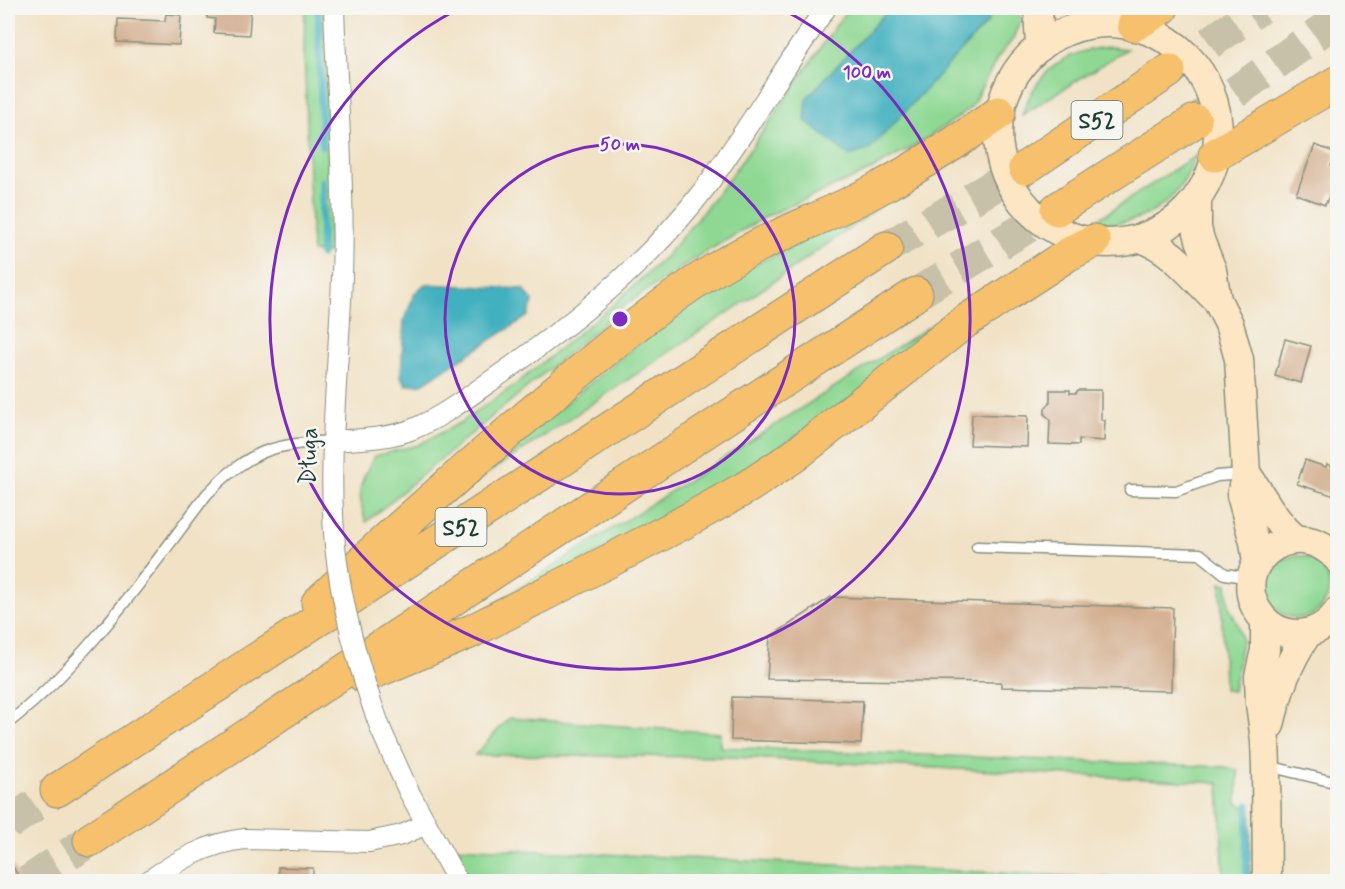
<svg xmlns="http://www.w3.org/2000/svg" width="1345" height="889" font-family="Mynerve,sans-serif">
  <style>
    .green { fill: #8ed893; stroke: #568a64; stroke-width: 1.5 }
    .water { fill: #43b1bf; stroke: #31777a; stroke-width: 1.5 }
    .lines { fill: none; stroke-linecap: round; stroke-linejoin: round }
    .stream { stroke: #43b1bf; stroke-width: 7 }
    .building { fill: #d0a785 }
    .highway-tunnel { stroke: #c7c1a9; stroke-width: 33; stroke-dasharray: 33 16; stroke-linecap: butt }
    .lane-casing { stroke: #88907d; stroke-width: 13 }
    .street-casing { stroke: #88907d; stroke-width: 22 }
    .secondary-casing { stroke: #88907d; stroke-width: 31 }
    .highway-casing { stroke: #88907d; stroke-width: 35 }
    .lane { stroke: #fff; stroke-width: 10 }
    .street { stroke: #fff; stroke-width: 20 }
    .secondary { stroke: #fce6c4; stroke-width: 28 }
    .highway { stroke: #f7c06c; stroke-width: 33 }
    .street-bridge-casing { stroke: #88907d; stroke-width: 22; stroke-linecap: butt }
    .street-bridge { stroke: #fff; stroke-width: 20 }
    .ring { fill: none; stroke: #7b2cbf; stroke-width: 3 }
    .labels { text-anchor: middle; stroke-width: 5; stroke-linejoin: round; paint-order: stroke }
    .shield { fill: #f6f6f2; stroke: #60746d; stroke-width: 1.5 }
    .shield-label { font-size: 22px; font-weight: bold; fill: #1f3d34 }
    .street-label { font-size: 24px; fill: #1f3d34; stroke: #f6f6f2 }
    .centre { fill: #7b2cbf; stroke: #f6f6f2; stroke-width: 3 }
    .ring-label { font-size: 18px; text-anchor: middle; font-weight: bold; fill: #7b2cbf; stroke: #f6f6f2; stroke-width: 5; stroke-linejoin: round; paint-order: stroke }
  </style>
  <rect width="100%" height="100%" fill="#f6f6f2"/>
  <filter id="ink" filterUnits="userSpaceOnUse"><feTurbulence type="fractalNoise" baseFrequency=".0167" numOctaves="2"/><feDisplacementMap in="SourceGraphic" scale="12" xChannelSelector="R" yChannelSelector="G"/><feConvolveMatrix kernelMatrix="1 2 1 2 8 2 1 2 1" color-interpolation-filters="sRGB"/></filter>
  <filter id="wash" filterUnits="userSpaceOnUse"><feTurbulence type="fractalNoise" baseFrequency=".008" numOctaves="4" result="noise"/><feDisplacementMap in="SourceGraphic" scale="24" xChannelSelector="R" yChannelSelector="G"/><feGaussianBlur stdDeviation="1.35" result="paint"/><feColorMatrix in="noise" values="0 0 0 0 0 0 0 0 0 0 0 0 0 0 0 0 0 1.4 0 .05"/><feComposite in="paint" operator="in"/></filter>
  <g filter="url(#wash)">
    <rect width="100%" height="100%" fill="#f1e2c6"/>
    <!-- green -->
    <path class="green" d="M 305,8 L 323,8 L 327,98 L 329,253 L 312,252 L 304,52 Z
      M 848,8 L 1019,8 L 1020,21 L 1013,39 L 998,57 L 971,107 L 956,119 L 913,147 L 865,173 L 767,216 L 699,256 L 629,302 L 366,522 C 356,492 359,482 375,456 L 418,445 L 460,423 L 516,384 L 614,304 L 667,255 L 715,197 L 752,147 Z
      M 1110,47 L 1127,49 L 1022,115 C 1036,72 1064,50 1110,47 Z
      M 1195,156 C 1179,205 1143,227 1092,223 Z
      M 897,193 L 866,217 L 744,302 L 445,502 L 667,320 L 719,283 Z
      M 959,312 L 863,389 L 716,493 L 485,610 L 935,323 Z
      M1267 587a31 31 0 1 1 62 0a31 31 0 1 1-62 0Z
      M 1221,583 L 1227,584 L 1229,607 L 1239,627 L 1242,640 L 1233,691 L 1224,690 Z
      M 509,718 L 720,733 L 720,747 L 1225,767 L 1238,770 L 1237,803 L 1251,811 L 1250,881 L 1224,881 L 1219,783 L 733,757 L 475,755 Z
      M 454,847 L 1172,881 L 470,882 Z"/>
    <!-- water -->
    <path class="water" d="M 890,8 L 989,8 L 988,22 L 870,149 L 850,156 L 805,121 L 807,98 Z
      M 425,284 L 523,289 L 533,301 L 528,316 L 422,384 L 406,385 L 401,377 L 404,320 L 415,293 Z"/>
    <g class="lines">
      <!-- stream -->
      <path class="stream" d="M 318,8 L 322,146
        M 321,255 L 322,181
        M 1246,882 L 1248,805"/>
    </g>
    <g id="blocks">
      <!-- building -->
      <path class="building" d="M 208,8 L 251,8 L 249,35 L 214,33 L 215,19 L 207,18 Z
        M 166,14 L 181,15 L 179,45 L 117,42 L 118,19 L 165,21 Z
        M 1315,145 L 1336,153 L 1331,166 L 1338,168 L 1336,180 L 1338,195 L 1331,192 L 1325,205 L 1296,194 Z
        M 1285,339 L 1311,346 L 1301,383 L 1275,376 Z
        M 1050,390 L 1070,390 L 1070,393 L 1076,393 L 1078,390 L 1101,390 L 1101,420 L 1105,420 L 1104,441 L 1079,439 L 1079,445 L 1049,444 L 1050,419 L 1045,415 L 1045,408 L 1050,403 Z
        M 972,414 L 1028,416 L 1027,447 L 970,445 Z
        M 1305,460 L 1326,467 L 1327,464 L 1338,468 L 1338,497 L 1297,484 Z
        M 831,597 L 1173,608 L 1171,691 L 1001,687 L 1001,682 L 767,679 L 770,637 Z
        M 732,697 L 863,701 L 861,744 L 731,740 Z
        M 8,859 L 22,882 L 8,882 Z
        M 278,867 L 313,868 L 313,882 L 278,882 Z
        M 391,878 L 423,879 L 423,882 L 391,882 Z"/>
    </g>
  </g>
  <g filter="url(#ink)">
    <use href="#blocks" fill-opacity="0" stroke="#88907d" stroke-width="1.5"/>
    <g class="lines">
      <!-- highway-tunnel -->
      <path class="highway-tunnel" d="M 1169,71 L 1260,8
        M 1195,121 L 1338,19
        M 886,248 L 1025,168
        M 916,294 L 1057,209
        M 8,824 L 57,790
        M 28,882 L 90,840"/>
      <!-- lane casing -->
      <g class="lane-casing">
        <path id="lane" d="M 1130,490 L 1176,491 L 1217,476 L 1244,474
          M 977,547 L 1200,554 L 1225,574 L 1251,578
          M 8,723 C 88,660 145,575 207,494 C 250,450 272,444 333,441
          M 1268,766 L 1338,783"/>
      </g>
      <!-- street casing -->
      <g class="street-casing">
        <path id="street" d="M 334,8 C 337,97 345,187 342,277 C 339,367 327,457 335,546
          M 333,441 C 360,439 388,439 413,429 C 444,416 471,395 498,376 C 574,323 648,263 705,188 C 748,130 784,67 826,8
          M 381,730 L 408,790 L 458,882
          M 147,882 C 177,861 207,843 245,839 L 369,842 L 402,835 L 426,824"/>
      </g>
      <!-- secondary casing -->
      <g class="secondary-casing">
        <path id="secondary" d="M 1038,8 L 1040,47
          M998 133a110 110 0 1 1 220 0a110 110 0 1 1-220 0Z
          M 1197,197 L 1197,228 L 1200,240 L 1212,270 L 1217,300 L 1229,324 L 1239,359 L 1246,473 L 1241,495 L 1254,542 L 1257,563
          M 1141,238 C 1173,249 1192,277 1217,300
          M 1246,473 C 1263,496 1273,521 1296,539
          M 1338,559 C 1294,509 1222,567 1262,617 C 1270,627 1282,633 1295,634 C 1312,634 1328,626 1338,611
          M 1265,621 L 1265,650 L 1259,676 L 1260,703 L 1265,741 L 1266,766 L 1267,882
          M 1270,725 C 1278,691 1288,662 1308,633"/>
      </g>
      <!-- highway casing -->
      <g class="highway-casing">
        <path id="highway" d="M 1134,25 L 1162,8
          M 1215,155 L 1338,82
          M 1025,168 L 1169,71
          M 1057,209 L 1195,121
          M 318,603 C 387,537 459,475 531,413 C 590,363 648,311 714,270 C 765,238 823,219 876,190 C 918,167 960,140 999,113
          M 364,676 L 472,631 L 679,525 L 749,486 L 794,456 L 966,321 L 1067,255 L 1094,241
          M 57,790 L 886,248
          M 90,840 L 688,443 L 916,294"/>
      </g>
      <!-- lane -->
      <use href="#lane" class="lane"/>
      <!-- street -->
      <use href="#street" class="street"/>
      <!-- secondary -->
      <use href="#secondary" class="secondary"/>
      <!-- highway -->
      <use href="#highway" class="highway"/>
      <!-- street-bridge casing -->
      <g class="street-bridge-casing">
        <path id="street-bridge" d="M 335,546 C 342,610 359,670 381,730"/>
      </g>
      <!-- street-bridge -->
      <use href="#street-bridge" class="street-bridge"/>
    </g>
  </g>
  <!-- distance rings -->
  <g class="ring">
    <circle cx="620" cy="319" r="175"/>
    <path d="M782 9A350 350 0 1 1 458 9"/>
  </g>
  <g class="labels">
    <!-- shield labels -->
    <g class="shield">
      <rect x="1071.5" y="101" width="51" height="38" rx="4.5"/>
      <rect x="435.5" y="508" width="51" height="38" rx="4.5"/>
    </g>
    <g class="shield-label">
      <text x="1097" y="128">S52</text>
      <text x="461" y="535">S52</text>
    </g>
    <!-- street labels -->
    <g class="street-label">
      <text transform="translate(308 456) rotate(-88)" y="8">Długa</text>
    </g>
  </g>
  <circle cx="620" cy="319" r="9" class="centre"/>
  <g class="ring-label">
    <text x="867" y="78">100 m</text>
    <text x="620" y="150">50 m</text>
  </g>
  <!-- margin -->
  <rect width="1345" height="889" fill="none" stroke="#f6f6f2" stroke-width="30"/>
</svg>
